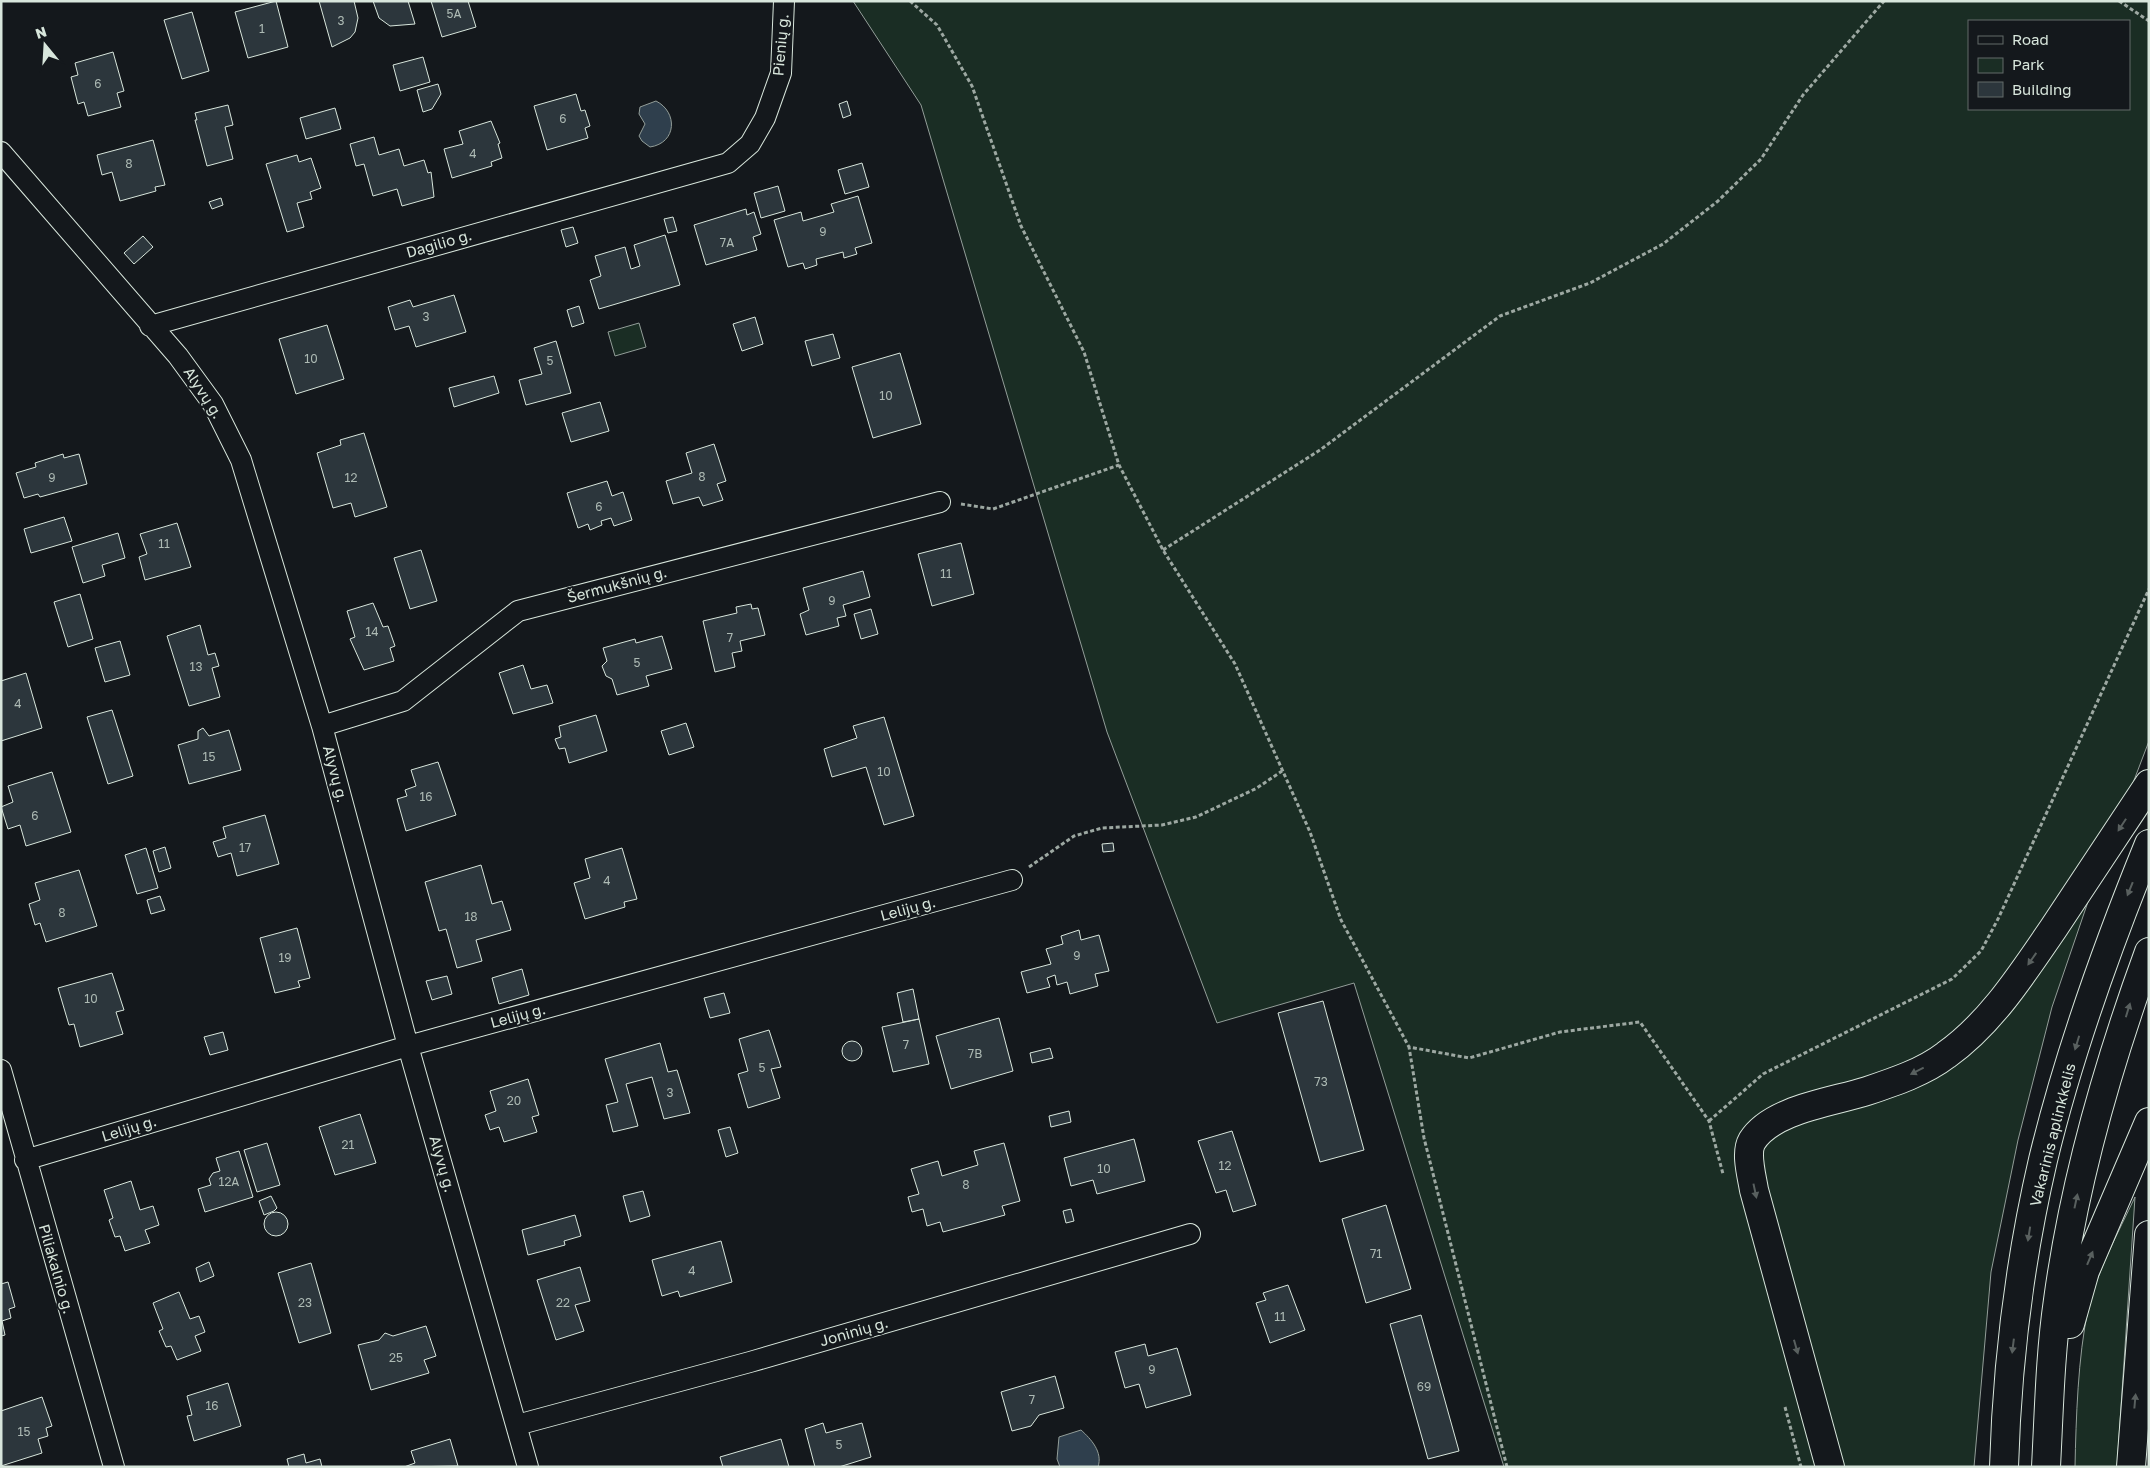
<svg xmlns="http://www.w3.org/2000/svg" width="2150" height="1468" font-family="'Golos Text',sans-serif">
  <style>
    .green { fill: #1a2d24; stroke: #939e99; fill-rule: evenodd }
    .water { fill: #2f3f4d; stroke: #939e99 }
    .building { fill: #2c363c; stroke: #d8e6dc }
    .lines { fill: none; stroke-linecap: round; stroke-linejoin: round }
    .street-casing { stroke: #d8e6dc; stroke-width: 22 }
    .highway-casing { stroke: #d8e6dc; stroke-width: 30 }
    .path { stroke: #9da8a2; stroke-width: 3; stroke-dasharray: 4 2.5; stroke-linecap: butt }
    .street { stroke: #14181c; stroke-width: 20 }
    .highway { stroke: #14181c; stroke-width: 28 }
    .oneway { fill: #59605f }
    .labels { text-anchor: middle; stroke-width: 4; stroke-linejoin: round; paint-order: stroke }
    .number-label { font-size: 12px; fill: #adbab4 }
    .street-label { font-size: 15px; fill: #d8e6dc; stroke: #14181c }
  </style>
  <rect width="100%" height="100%" fill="#14181c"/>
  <!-- green -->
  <path class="green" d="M 853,1 L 2149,1 L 2149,741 L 2091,893 L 2052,1007 L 2018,1140 L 1991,1272 L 1974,1467 L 1504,1467 L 1354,983 L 1217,1023 L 1107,732 L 921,105 ZM 1969,21 L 2129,21 L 2129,109 L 1969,109 Z
    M 639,323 L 646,347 L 615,356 L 608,332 Z
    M 2135,1197 L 2117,1467 L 2075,1467 C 2076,1419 2078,1356 2088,1310 C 2097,1271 2118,1233 2135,1197 Z"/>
  <!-- water -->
  <path class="water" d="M 656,101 C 678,112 677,143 650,147 L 642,141 L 639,136 L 645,124 L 639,114 L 640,107 Z
    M 1081,1430 C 1091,1439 1103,1452 1098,1467 L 1060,1467 L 1057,1459 L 1059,1437 Z"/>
  <!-- building -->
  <path class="building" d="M 276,1 L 288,47 L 248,58 L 235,12 Z
    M 319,1 L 354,1 L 358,18 L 355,32 L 350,38 L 332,47 Z
    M 373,1 L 408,1 L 415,24 L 390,26 L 379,18 Z
    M 431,1 L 468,1 L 476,27 L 442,37 Z
    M 192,12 L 209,71 L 182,79 L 164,20 Z
    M 113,52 L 124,91 L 117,93 L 121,107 L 88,116 L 84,102 L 78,104 L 71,77 L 78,75 L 75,63 Z
    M 423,57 L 430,82 L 400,91 L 393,65 Z
    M 438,84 L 441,94 L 432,109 L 423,112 L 417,90 Z
    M 576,94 L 581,111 L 585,110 L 590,126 L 585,128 L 588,138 L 547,150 L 534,106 Z
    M 847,101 L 851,115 L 843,118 L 839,104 Z
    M 228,105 L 233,125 L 225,127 L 233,159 L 207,166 L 195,120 L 197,120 L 195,113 Z
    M 335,108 L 341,129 L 306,139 L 300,118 Z
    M 491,121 L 500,143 L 498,144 L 502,158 L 491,162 L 492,166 L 452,178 L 444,149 L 463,144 L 459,131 Z
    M 374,137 L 379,155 L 399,149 L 404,166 L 424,160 L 428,173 L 431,172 L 434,197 L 402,206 L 397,189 L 373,196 L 364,164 L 356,166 L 350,144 Z
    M 153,140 L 165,185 L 155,187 L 156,191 L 120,201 L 112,172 L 102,175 L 97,155 Z
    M 297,155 L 299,162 L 311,158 L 321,188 L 310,192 L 312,199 L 297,203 L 304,227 L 287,232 L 266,164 Z
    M 862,163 L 869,187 L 845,194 L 838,170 Z
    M 778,186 L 785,211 L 761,218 L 754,193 Z
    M 858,196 L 872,243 L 855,248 L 857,254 L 844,258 L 843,252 L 816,259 L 817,265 L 805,269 L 803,263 L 788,267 L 774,220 L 801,212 L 803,221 L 834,212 L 831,204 Z
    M 221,198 L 223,205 L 212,209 L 209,202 Z
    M 746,209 L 747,215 L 754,212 L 761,234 L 753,237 L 757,250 L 706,265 L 694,225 Z
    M 673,217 L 677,231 L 668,233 L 664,219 Z
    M 573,227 L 578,243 L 566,247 L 561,230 Z
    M 665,235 L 680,285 L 599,309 L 590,280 L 601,276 L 595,256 L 625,247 L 631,269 L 640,266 L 634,245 Z
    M 143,236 L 153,247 L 134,264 L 124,253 Z
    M 454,295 L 466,332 L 416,347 L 409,326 L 395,330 L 388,307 L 410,300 L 413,307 Z
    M 579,306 L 584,323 L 572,327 L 567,310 Z
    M 755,317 L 763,344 L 742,351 L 733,324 Z
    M 327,325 L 344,379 L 296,394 L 279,339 Z
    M 833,334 L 840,358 L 812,366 L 805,341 Z
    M 556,341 L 571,393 L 526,405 L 519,380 L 542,374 L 534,348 Z
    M 900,353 L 921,424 L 873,438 L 852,367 Z
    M 494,376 L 499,393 L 454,407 L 449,388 Z
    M 600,402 L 609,431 L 571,442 L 562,413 Z
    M 364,433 L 387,507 L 355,517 L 351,503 L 333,508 L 317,453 L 341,445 L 340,440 Z
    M 714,444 L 726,481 L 717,484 L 723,500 L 703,506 L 699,497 L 673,504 L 666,481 L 692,473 L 686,453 Z
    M 63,454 L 64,458 L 79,454 L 87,484 L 40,497 L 38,494 L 24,498 L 16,473 L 36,467 L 35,463 Z
    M 607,481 L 612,496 L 623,492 L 632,520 L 614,526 L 611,518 L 601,521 L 602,525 L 590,530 L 588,524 L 578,528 L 567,493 Z
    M 64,517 L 72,541 L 31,553 L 24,529 Z
    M 177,523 L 191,567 L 145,580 L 139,557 L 147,554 L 140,534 Z
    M 118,533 L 125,558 L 102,565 L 105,576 L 83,583 L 72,547 Z
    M 961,543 L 974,594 L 932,606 L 918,554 Z
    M 421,550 L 437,601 L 410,609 L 394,558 Z
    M 863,571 L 870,597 L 843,605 L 846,616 L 837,618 L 839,626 L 806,635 L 800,614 L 809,610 L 803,588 Z
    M 80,594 L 93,639 L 68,647 L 54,602 Z
    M 373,603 L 383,627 L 388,626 L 395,646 L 390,648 L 394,661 L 364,670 L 350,639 L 355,637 L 347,611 Z
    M 751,604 L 752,609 L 758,608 L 765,635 L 740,641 L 742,651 L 732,653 L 735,667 L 715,672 L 703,621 L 737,613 L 736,607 Z
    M 871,609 L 878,634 L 861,639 L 854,614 Z
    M 200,625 L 208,655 L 215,653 L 219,666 L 212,668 L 220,697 L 189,706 L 167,636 Z
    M 662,636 L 672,669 L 646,676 L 649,686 L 617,695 L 612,679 L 606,676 L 602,666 L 607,661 L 603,648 L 635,639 L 636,643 Z
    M 120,641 L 130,675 L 105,682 L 95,648 Z
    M 523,665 L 531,689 L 547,685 L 553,703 L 513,714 L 499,673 Z
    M 26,673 L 42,728 L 1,741 L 1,681 Z
    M 112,710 L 133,776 L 108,784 L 87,717 Z
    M 596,715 L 607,751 L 569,763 L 565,748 L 559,749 L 555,739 L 561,737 L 559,726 Z
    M 884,717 L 914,816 L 884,825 L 866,767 L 832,777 L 824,749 L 857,738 L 853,726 Z
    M 686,723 L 694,747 L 669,755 L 661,731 Z
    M 203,728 L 209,736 L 229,730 L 241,770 L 189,784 L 178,745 L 198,739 L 198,731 Z
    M 438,762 L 456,815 L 406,831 L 397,799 L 407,796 L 405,790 L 416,786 L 411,770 Z
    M 52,772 L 71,832 L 26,846 L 20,825 L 8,829 L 1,807 L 13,802 L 8,786 Z
    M 265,815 L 279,864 L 237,876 L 231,853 L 218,857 L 213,842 L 226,838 L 223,827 Z
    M 1113,843 L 1114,851 L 1103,852 L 1102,844 Z
    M 165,847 L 171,868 L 159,872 L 153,851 Z
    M 146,848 L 158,888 L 137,894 L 125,855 Z
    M 622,848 L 637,899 L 624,902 L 625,907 L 585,919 L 574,883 L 590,878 L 585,859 Z
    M 481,865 L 492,904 L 502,901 L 511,930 L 476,940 L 482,961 L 457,968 L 446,929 L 439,931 L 425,882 Z
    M 79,870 L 97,926 L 46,942 L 40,923 L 35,925 L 29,904 L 40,900 L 35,883 Z
    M 160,896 L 165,910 L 151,914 L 147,900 Z
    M 297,928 L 310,978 L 298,981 L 300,987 L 275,993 L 260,938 Z
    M 1079,930 L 1081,940 L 1099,935 L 1109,971 L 1095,974 L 1098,986 L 1070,994 L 1067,982 L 1057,985 L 1055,975 L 1047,978 L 1050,987 L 1027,993 L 1021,972 L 1051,964 L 1046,949 L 1063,944 L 1061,936 Z
    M 522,969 L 529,995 L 499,1004 L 492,978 Z
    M 112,973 L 124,1010 L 116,1012 L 123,1034 L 80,1047 L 74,1024 L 69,1025 L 58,988 Z
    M 447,976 L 452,994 L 432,1000 L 426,981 Z
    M 913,989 L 919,1019 L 903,1022 L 897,993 Z
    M 724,993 L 730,1013 L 710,1018 L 704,998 Z
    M 1323,1001 L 1364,1150 L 1320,1162 L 1278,1013 Z
    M 999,1018 L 1013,1071 L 951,1089 L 936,1036 Z
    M 919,1019 L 929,1064 L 893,1072 L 882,1027 Z
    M 769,1030 L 781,1067 L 771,1069 L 780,1098 L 748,1108 L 738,1074 L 748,1071 L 739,1039 Z
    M 223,1032 L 228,1050 L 210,1055 L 204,1037 Z
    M842 1051a10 10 0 1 1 20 0a10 10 0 1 1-20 0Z
    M 660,1043 L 668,1072 L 677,1070 L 690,1113 L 664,1119 L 652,1077 L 626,1084 L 638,1126 L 613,1132 L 606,1105 L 618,1102 L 605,1059 Z
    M 1050,1048 L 1053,1058 L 1032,1063 L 1030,1053 Z
    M 528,1079 L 539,1115 L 532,1117 L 537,1132 L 504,1142 L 499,1127 L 490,1130 L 485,1115 L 496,1111 L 490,1091 Z
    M 1069,1111 L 1071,1122 L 1051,1127 L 1049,1116 Z
    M 360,1114 L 376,1163 L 335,1175 L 319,1127 Z
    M 730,1127 L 738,1153 L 726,1157 L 718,1130 Z
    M 1232,1131 L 1256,1205 L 1233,1212 L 1226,1190 L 1216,1193 L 1198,1141 Z
    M 1134,1139 L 1145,1181 L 1097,1194 L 1093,1180 L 1071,1186 L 1064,1158 Z
    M 267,1143 L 280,1185 L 257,1192 L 244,1150 Z
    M 1004,1143 L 1020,1201 L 1002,1206 L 1005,1215 L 943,1232 L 940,1222 L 927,1226 L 923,1209 L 912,1212 L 908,1197 L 919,1194 L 911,1169 L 938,1161 L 942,1176 L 978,1165 L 974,1151 Z
    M 239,1151 L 253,1197 L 205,1212 L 198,1189 L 211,1185 L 209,1179 L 213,1173 L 220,1171 L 216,1158 Z
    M 131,1181 L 140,1210 L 153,1206 L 159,1225 L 145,1230 L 150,1243 L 125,1251 L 120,1236 L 115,1237 L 109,1220 L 113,1218 L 104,1190 Z
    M 643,1191 L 650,1216 L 630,1222 L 623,1196 Z
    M 271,1196 L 277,1208 L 274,1211 L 264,1215 L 259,1201 Z
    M 1386,1205 L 1411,1289 L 1366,1303 L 1342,1219 Z
    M 1071,1209 L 1074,1221 L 1066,1223 L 1063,1211 Z
    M264 1224a12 12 0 1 1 24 0a12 12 0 1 1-24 0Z
    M 575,1215 L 581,1236 L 564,1241 L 565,1245 L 528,1255 L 522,1230 Z
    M 721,1241 L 732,1282 L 680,1297 L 678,1291 L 662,1296 L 652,1260 Z
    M 209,1262 L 214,1276 L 200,1282 L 196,1268 Z
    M 311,1263 L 331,1333 L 299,1343 L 278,1273 Z
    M 580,1267 L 590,1301 L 575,1305 L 584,1331 L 556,1340 L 537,1280 Z
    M 8,1282 L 15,1307 L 9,1309 L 11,1318 L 2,1321 L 5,1335 L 1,1336 L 1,1284 Z
    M 1288,1285 L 1305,1330 L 1270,1343 L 1256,1303 L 1266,1300 L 1263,1293 Z
    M 179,1292 L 190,1319 L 199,1316 L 205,1332 L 195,1336 L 201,1351 L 177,1360 L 171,1346 L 166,1347 L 159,1331 L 163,1329 L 153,1303 Z
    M 1421,1315 L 1459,1451 L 1428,1459 L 1390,1324 Z
    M 426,1326 L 436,1356 L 424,1360 L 429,1373 L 371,1390 L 358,1345 L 379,1340 L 385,1333 L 393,1336 Z
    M 1145,1344 L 1148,1356 L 1177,1348 L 1191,1395 L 1146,1408 L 1139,1384 L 1125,1388 L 1115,1352 Z
    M 1055,1376 L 1064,1408 L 1039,1415 L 1031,1426 L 1012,1431 L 1001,1392 Z
    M 228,1383 L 241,1426 L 194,1441 L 187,1416 L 192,1415 L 187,1396 Z
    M 42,1397 L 52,1426 L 46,1428 L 48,1436 L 38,1439 L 42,1453 L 1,1466 L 1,1411 Z
    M 823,1423 L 826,1433 L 862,1423 L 871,1457 L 839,1467 L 815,1467 L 805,1429 Z
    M 450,1439 L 458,1466 L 404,1467 L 415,1463 L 411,1451 Z
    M 781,1439 L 789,1467 L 723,1467 L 720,1457 Z
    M 304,1454 L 306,1463 L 320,1459 L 322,1467 L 289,1467 L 287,1459 Z"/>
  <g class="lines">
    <!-- street casing -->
    <g class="street-casing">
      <path id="street" d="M 1,152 L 178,356 L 213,404 L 241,460 L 322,726 L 408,1046 L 528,1467
        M 150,326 L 728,163 L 750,144 L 765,118 L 781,73 L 784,1
        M 322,726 L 403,701 L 518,611 L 940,502
        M 1,1070 L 114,1467
        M 25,1160 L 408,1046 L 1012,880
        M 517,1425 L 750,1362 L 1190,1234"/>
    </g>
    <!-- highway casing -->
    <g class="highway-casing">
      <path id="highway" d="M 2070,1324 L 2085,1271 L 2149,1122
        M 1830,1467 L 1754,1190 C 1752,1177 1745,1153 1752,1141 C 1772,1109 1833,1102 1867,1091 C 1894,1082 1924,1072 1946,1055 C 1991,1023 2022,974 2053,929 C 2085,881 2117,832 2149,784
        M 2004,1467 C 2007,1364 2020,1259 2043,1160 C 2069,1052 2107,947 2149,844
        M 2046,1467 C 2049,1411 2050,1355 2058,1300 C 2074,1182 2108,1064 2149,952
        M 2131,1467 L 2149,1235"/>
    </g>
    <!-- path -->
    <path class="path" d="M 910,1 L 937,25 L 972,86 L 1021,226 L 1084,352 L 1119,465 L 1163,550 L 1235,664 L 1310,832 L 1341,920 L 1409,1047
      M 2119,1 L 2149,21
      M 961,504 L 993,509 L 1119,465
      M 1163,550 L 1320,450 L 1500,316 L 1590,283 L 1663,244 L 1718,201 L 1761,159 L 1803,95 L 1884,1
      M 1029,867 L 1074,836 L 1102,828 L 1162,825 L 1196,817 L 1257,788 L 1282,771
      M 1709,1121 L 1763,1074 L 1952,979 L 1981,951 L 1998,919 L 2149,589
      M 1785,1407 L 1801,1467
      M 1507,1467 L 1424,1138 L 1409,1047 L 1469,1058 L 1560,1032 L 1640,1022 L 1709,1121 L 1723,1174"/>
    <!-- street -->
    <use href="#street" class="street"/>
    <!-- highway -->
    <use href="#highway" class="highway"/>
  </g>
  <!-- one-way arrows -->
  <defs><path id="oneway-solid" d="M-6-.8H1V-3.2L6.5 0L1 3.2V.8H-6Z" transform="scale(1.25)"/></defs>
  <g class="oneway">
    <use href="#oneway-solid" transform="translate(2122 825) rotate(123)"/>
    <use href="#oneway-solid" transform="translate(2130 889) rotate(112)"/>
    <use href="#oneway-solid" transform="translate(2032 959) rotate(125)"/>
    <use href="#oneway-solid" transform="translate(2128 1010) rotate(-73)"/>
    <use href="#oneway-solid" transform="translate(2077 1043) rotate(107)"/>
    <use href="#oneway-solid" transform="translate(1917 1071) rotate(153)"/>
    <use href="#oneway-solid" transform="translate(1755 1191) rotate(78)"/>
    <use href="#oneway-solid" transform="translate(2076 1201) rotate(-78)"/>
    <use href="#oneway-solid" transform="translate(2029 1234) rotate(99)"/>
    <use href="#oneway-solid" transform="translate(2090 1258) rotate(-67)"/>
    <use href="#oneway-solid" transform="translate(2013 1346) rotate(97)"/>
    <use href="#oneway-solid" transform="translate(1796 1347) rotate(74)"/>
    <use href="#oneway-solid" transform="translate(2135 1401) rotate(-85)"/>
  </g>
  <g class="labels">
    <!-- number labels -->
    <g class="number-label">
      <text x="454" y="18">5A</text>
      <text x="341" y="25">3</text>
      <text x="262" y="33">1</text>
      <text x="98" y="88">6</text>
      <text x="563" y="123">6</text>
      <text x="473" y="158">4</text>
      <text x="129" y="168">8</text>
      <text x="823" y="236">9</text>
      <text x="727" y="247">7A</text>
      <text x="426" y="321">3</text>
      <text x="311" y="363">10</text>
      <text x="550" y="365">5</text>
      <text x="886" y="400">10</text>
      <text x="702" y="481">8</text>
      <text x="52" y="482">9</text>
      <text x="351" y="482">12</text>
      <text x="599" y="511">6</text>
      <text x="164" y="548">11</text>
      <text x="946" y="578">11</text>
      <text x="832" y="605">9</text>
      <text x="372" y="636">14</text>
      <text x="730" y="642">7</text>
      <text x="637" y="667">5</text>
      <text x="196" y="671">13</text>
      <text x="18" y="708">4</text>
      <text x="209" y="761">15</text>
      <text x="884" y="776">10</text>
      <text x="426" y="801">16</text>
      <text x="35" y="820">6</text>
      <text x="245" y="852">17</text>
      <text x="607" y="885">4</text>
      <text x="62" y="917">8</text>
      <text x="471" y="921">18</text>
      <text x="1077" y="960">9</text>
      <text x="285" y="962">19</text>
      <text x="91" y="1003">10</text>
      <text x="906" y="1049">7</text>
      <text x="975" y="1058">7B</text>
      <text x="762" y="1072">5</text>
      <text x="1321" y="1086">73</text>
      <text x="670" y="1097">3</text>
      <text x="514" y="1105">20</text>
      <text x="348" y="1149">21</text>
      <text x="1225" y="1170">12</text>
      <text x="1104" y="1173">10</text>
      <text x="229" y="1186">12A</text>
      <text x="966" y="1189">8</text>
      <text x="1376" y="1258">71</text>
      <text x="692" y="1275">4</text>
      <text x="305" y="1307">23</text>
      <text x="563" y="1307">22</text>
      <text x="1280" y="1321">11</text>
      <text x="396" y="1362">25</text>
      <text x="1152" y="1374">9</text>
      <text x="1424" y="1391">69</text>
      <text x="1032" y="1404">7</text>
      <text x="212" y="1410">16</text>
      <text x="24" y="1436">15</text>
      <text x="839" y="1449">5</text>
    </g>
    <!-- street labels -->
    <g class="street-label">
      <text transform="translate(781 45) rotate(-85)" y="5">Pienių g.</text>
      <text transform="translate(439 244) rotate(-16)" y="5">Dagilio g.</text>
      <text transform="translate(203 393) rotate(57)" y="5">Alyvų g.</text>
      <text transform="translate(617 585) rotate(-15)" y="5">Šermukšnių g.</text>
      <text transform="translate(335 774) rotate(75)" y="5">Alyvų g.</text>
      <text transform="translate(908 909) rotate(-15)" y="5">Lelijų g.</text>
      <text transform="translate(518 1016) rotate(-15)" y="5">Lelijų g.</text>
      <text transform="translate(129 1129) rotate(-17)" y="5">Lelijų g.</text>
      <text transform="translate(2053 1135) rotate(-76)" y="5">Vakarinis aplinkkelis</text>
      <text transform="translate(442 1164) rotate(74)" y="5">Alyvų g.</text>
      <text transform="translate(56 1269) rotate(74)" y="5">Piliakalnio g.</text>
      <text transform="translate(854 1332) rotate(-16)" y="5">Joninių g.</text>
    </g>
  </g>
  <!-- border -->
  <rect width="2150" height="1468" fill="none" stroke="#d8e6dc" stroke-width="5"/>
  <!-- legend -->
  <rect x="1968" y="20" width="162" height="90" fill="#14181c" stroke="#626a69"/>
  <rect x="1978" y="36" width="25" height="8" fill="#14181c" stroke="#626a69"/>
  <text x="2012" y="45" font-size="15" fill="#d8e6dc">Road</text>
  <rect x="1978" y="58" width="25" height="15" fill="#1a2d24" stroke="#626a69"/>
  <text x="2012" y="70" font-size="15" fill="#d8e6dc">Park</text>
  <rect x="1978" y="82" width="25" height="15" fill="#2c363c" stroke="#626a69"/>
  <text x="2012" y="95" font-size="15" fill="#d8e6dc">Building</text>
  <!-- north arrow -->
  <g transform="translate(45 45) rotate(342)" stroke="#14181c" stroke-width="4" paint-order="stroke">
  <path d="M0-4L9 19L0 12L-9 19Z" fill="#d8e6dc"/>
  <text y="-8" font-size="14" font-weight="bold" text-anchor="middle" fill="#d8e6dc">N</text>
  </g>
</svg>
